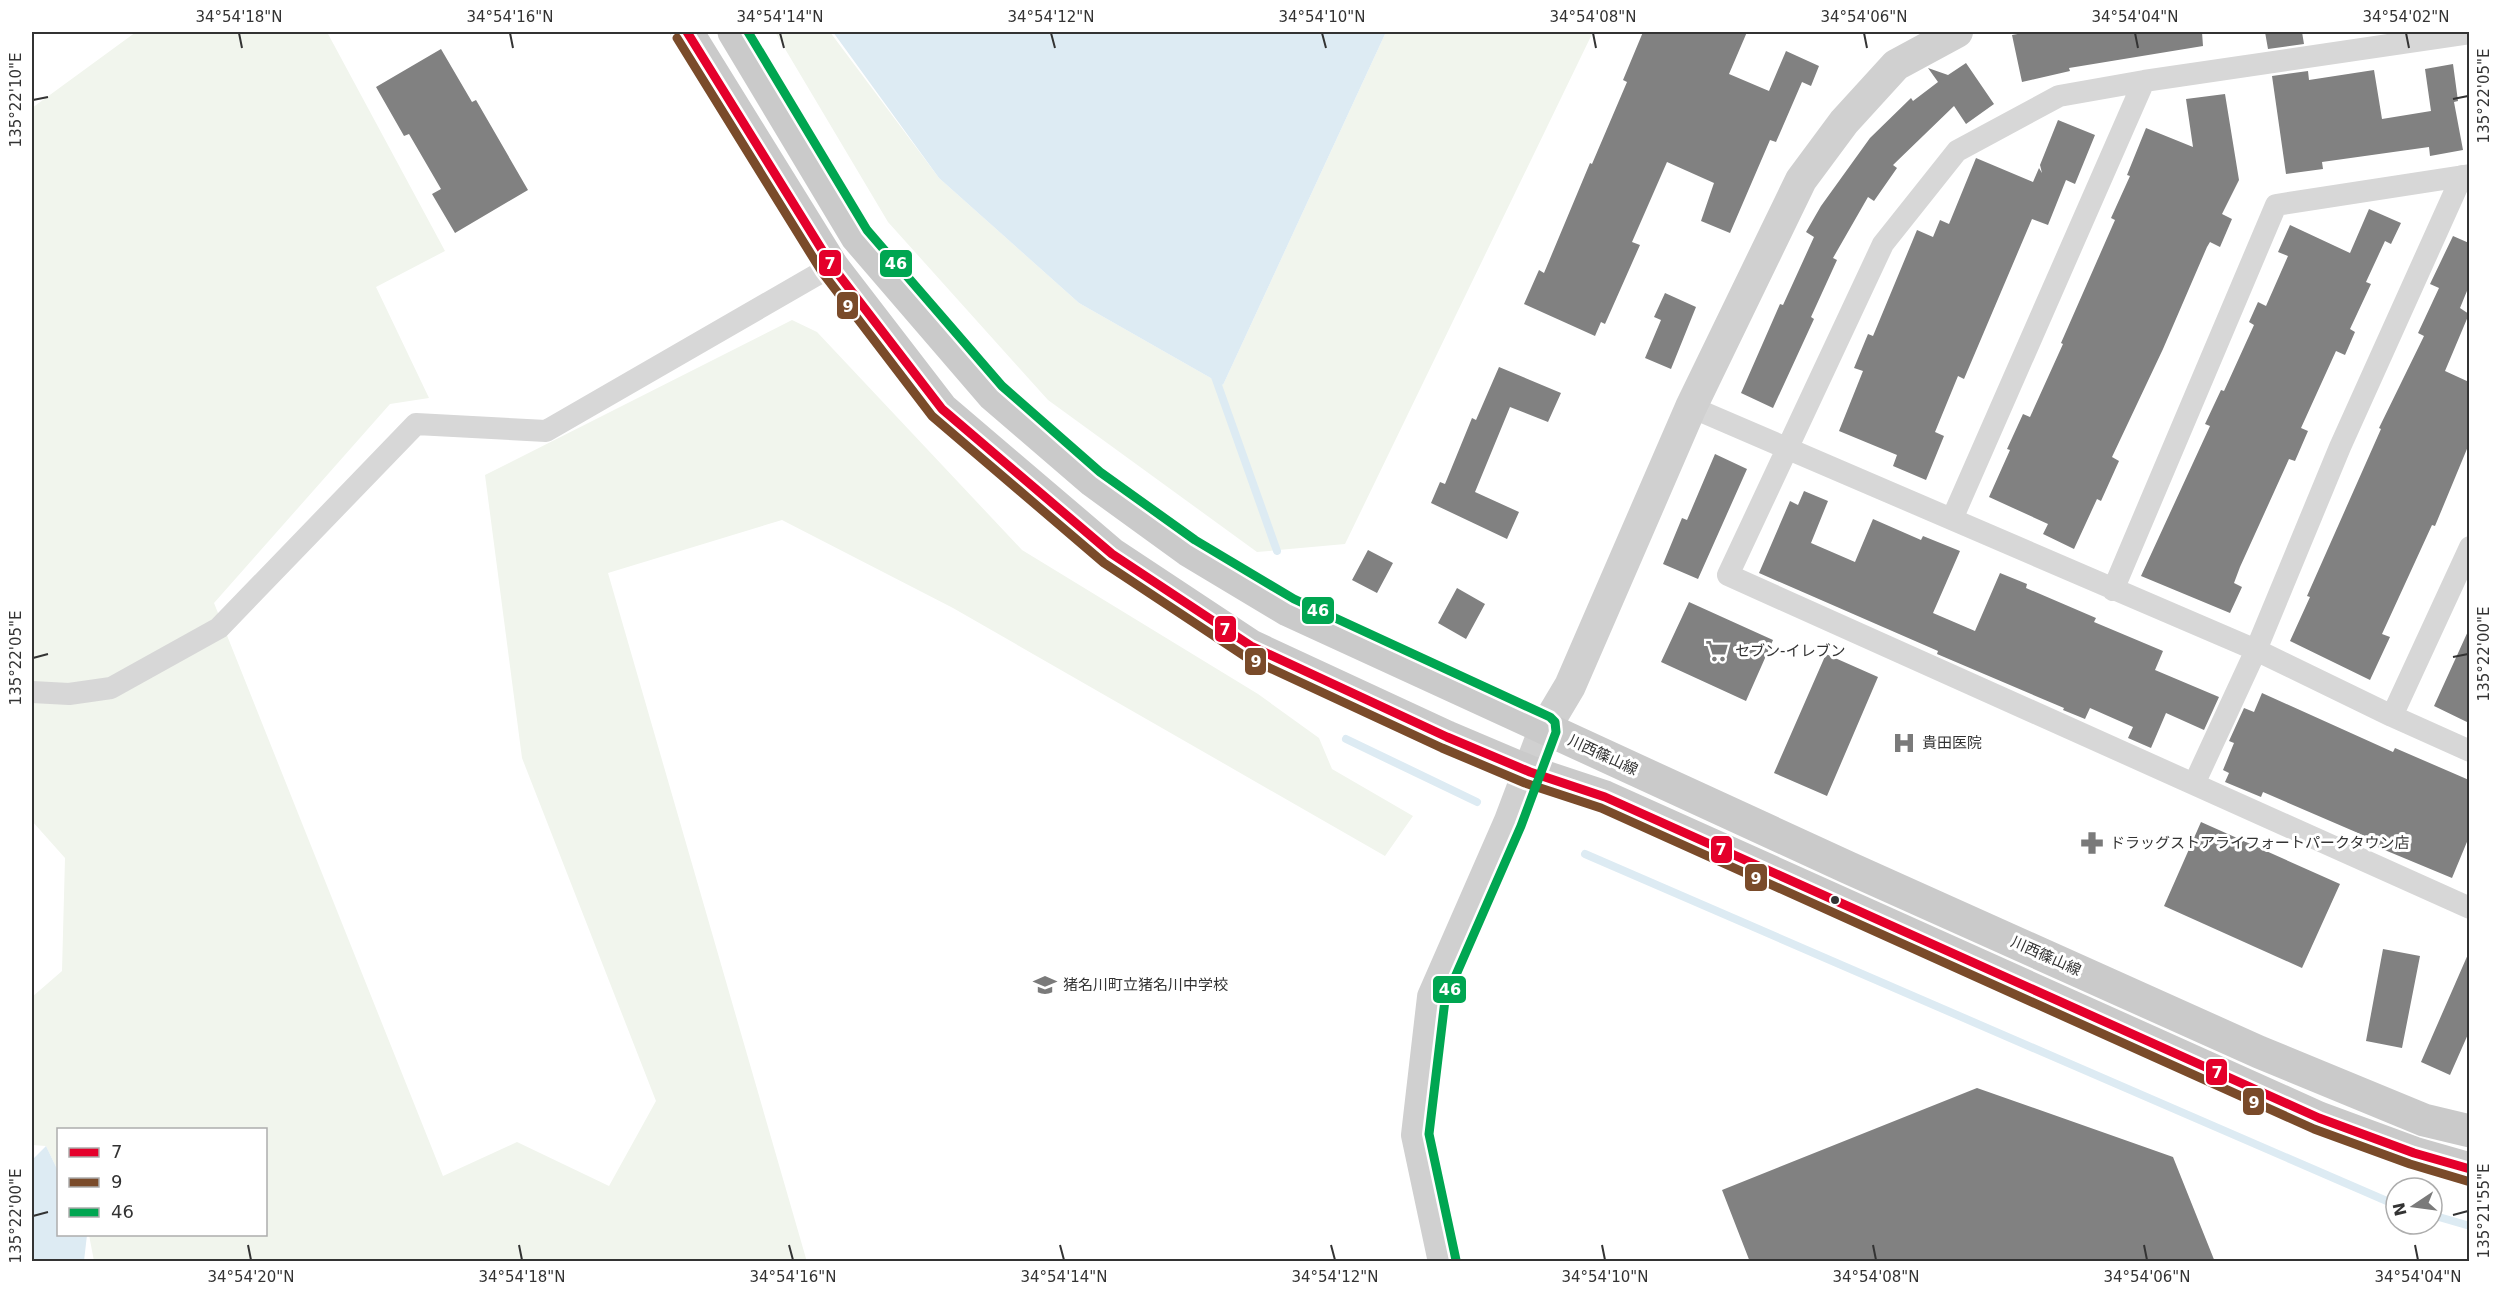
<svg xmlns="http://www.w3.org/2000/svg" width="2501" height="1293" font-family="'DejaVu Sans','Noto Sans JP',sans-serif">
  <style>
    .green { fill: #f1f5ed }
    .water { fill: #ddebf3 }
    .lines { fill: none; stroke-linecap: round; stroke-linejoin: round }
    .stream { stroke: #ddebf3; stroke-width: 8 }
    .building { fill: #818181 }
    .street { stroke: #d7d7d7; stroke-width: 22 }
    .secondary { stroke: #d0d0d0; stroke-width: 32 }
    .primary { stroke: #cacaca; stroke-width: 33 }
    .bus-1-casing { stroke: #fff; stroke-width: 14 }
    .bus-2-casing { stroke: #fff; stroke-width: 14 }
    .bus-3-casing { stroke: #fff; stroke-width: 14 }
    .bus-1 { stroke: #e4002b; stroke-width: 9 }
    .bus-2 { stroke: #7a4b2a; stroke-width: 9 }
    .bus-3 { stroke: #00a651; stroke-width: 9 }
    .ticks { fill: none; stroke: #333; stroke-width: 2 }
    .bus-dot { fill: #333; stroke: #fff; stroke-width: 2 }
    .labels { text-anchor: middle; stroke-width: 6; stroke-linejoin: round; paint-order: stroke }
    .poi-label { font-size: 15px; fill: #333; stroke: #fff; text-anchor: start }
    .street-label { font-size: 15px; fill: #333; stroke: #fff }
    .line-badge { stroke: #fff; stroke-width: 2 }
    .badge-label { font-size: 16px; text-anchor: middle; font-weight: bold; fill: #fff }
    .neatline { fill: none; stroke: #333; stroke-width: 2 }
    .ticks-label { font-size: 15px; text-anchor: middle; fill: #333 }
  </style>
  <rect width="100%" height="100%" fill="#fff"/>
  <!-- green -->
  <path class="green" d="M 136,32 L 327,32 L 445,251 L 376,287 L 429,398 L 390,404 L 214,603 L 443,1176 L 517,1142 L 609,1186 L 656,1101 L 522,758 L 485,475 L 792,320 L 817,332 L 1022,550 L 1258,694 L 1319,738 L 1332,769 L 1413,816 L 1385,856 L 953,608 L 782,520 L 608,573 L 807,1262 L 94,1261 L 89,1235 L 266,1234 L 266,1130 L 58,1130 L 58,1171 L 46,1146 L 32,1145 L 32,997 L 62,971 L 65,858 L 32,821 L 32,108 Z
    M 775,32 L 830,32 L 939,178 L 1079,303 L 1223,385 L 1386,32 L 1593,32 L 1345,544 L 1257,552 L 1048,400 L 888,222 Z"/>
  <!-- water -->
  <path class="water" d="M 833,32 L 1386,32 L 1223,385 L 1079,303 L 939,178 Z
    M 46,1146 L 58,1171 L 58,1234 L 87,1235 L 84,1261 L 32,1261 L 32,1160 Z"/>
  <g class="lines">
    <!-- stream -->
    <path class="stream" d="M 1214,374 L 1277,551
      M 1346,739 L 1477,802
      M 1585,854 L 2396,1205
      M 2432,1215 L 2470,1226"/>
  </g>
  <!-- building -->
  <path class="building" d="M 1643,32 L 1747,32 L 1729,74 L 1769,91 L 1786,51 L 1819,66 L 1811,86 L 1802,82 L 1776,142 L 1770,140 L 1730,233 L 1701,221 L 1714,183 L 1667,162 L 1632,242 L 1640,245 L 1605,324 L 1601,322 L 1595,336 L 1524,304 L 1539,270 L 1544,273 L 1590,163 L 1592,164 L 1627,82 L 1623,80 Z
    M 2029,32 L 2202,32 L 2203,46 L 2069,68 L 2070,71 L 2022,82 L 2012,35 Z
    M 2265,32 L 2302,32 L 2304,44 L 2268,49 Z
    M 441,49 L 472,102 L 476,100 L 528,190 L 455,233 L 432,194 L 441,189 L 409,134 L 404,136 L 376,87 Z
    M 1966,63 L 1994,104 L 1966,124 L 1954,106 L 1893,165 L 1897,168 L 1874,201 L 1868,197 L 1833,258 L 1837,260 L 1811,317 L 1814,319 L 1773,408 L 1741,393 L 1780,304 L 1783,305 L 1814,237 L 1806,232 L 1821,206 L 1870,138 L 1911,98 L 1913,101 L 1938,82 L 1928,68 L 1948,75 Z
    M 2453,64 L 2458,101 L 2454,102 L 2463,150 L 2430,156 L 2429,147 L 2322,162 L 2323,169 L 2286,174 L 2272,76 L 2308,71 L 2309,80 L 2374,70 L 2382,119 L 2431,111 L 2425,69 Z
    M 2225,94 L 2239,180 L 2222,214 L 2232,219 L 2220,247 L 2210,242 L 2207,247 L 2163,349 L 2112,457 L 2119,461 L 2101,501 L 2097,499 L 2074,549 L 2043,534 L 2048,524 L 1989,497 L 2010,450 L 2007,449 L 2023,414 L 2030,417 L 2063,344 L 2061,343 L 2115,220 L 2111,218 L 2130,176 L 2127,175 L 2146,128 L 2193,147 L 2186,99 Z
    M 2058,120 L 2095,135 L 2075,184 L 2066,180 L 2048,225 L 2032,219 L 1964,379 L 1958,376 L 1935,432 L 1944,436 L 1926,480 L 1893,466 L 1897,455 L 1839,431 L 1863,371 L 1854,368 L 1868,334 L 1873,336 L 1917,230 L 1933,237 L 1940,220 L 1949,224 L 1976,158 L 2033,182 L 2039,168 L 2042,173 L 2040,165 Z
    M 2369,209 L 2401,223 L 2391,244 L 2385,241 L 2366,282 L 2371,284 L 2350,329 L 2355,332 L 2345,355 L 2336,351 L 2301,428 L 2308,431 L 2295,461 L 2289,459 L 2240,567 L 2234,583 L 2242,587 L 2230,613 L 2141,576 L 2210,426 L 2205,424 L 2221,390 L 2224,391 L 2254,325 L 2249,322 L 2258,302 L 2266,306 L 2288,256 L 2278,252 L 2290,225 L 2350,253 Z
    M 2453,236 L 2469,243 L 2469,286 L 2460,308 L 2469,314 L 2445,371 L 2469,382 L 2469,444 L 2435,526 L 2432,525 L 2382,634 L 2390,637 L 2370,680 L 2290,641 L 2310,597 L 2307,596 L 2381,429 L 2379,428 L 2424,336 L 2418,333 L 2439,288 L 2430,284 Z
    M 1665,293 L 1696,307 L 1671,369 L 1645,358 L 1661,320 L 1654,317 Z
    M 1499,367 L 1561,393 L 1548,422 L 1510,407 L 1475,492 L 1519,512 L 1507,539 L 1431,503 L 1440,482 L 1445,484 L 1472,418 L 1476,420 Z
    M 1715,454 L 1747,469 L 1698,579 L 1663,564 L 1682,518 L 1687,520 Z
    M 1804,491 L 1828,501 L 1811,543 L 1855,562 L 1873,519 L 1921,540 L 1923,536 L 1960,551 L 1933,613 L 1975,631 L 2000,573 L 2027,584 L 2026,588 L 2096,618 L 2094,622 L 2163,651 L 2155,670 L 2219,697 L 2204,730 L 2166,713 L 2151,748 L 2128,738 L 2133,727 L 2090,708 L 2085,719 L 2063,710 L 2064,708 L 1937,654 L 1938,651 L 1759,573 L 1790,501 L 1798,505 Z
    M 1368,550 L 1393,563 L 1377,593 L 1352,580 Z
    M 1457,588 L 1485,604 L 1466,639 L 1438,623 Z
    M 1689,602 L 1773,640 L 1746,701 L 1661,662 Z
    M 2469,629 L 2469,723 L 2434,706 Z
    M 1826,654 L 1878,677 L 1827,796 L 1774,773 Z
    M 2262,693 L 2393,752 L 2395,748 L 2469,780 L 2469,837 L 2452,878 L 2363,841 L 2365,836 L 2263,792 L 2261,797 L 2225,782 L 2229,773 L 2223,770 L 2234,743 L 2229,741 L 2244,708 L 2254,712 Z
    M 2201,822 L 2340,884 L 2302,968 L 2164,906 Z
    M 2383,949 L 2420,956 L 2402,1048 L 2366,1041 Z
    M 2469,952 L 2469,1032 L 2450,1075 L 2421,1062 Z
    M 1977,1088 L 2173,1157 L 2215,1262 L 1750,1262 L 1722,1190 Z"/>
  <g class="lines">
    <!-- street -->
    <path class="street" d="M 2470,33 L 2144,81 L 2059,96 L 1957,151 L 1883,244 L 1728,575 L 2470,908
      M 1691,407 L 2256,650 L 2392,716 L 2470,751
      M 1952,519 L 2144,81
      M 2113,590 L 2276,205 L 2470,175
      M 32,692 L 69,694 L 111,688 L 219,628 L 416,424 L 546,431 L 832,266
      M 2392,716 L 2470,547
      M 2194,784 L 2256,650 L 2340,447 L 2462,176"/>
    <!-- secondary -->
    <path class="secondary" d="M 1444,1262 L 1417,1135 L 1433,997 L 1510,821 L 1545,728 L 1570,686 L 1691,407 L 1801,180 L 1844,122 L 1896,65 L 1957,32"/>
    <!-- primary -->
    <path class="primary" d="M 687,32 L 832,266 L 942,409 L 1112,554 L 1251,646 L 1447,737 L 1530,772 L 1605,797 L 2319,1118 L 2414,1153 L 2470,1169
      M 734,32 L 857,237 L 993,395 L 1093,481 L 1188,550 L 1288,610 L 1849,868 L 2259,1052 L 2424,1120 L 2470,1131"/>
    <!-- bus-1 casing -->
    <g class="bus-1-casing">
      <path id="bus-1" d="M 687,32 L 832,266 L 942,409 L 1112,554 L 1251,646 L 1447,737 L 1530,772 L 1605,797 L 2319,1118 L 2414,1153 L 2470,1169"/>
    </g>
    <!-- bus-2 casing -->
    <g class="bus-2-casing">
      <path id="bus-2" d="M 677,38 L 822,272 L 932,416 L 1104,563 L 1246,657 L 1442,748 L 1525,783 L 1601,808 L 2314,1129 L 2410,1164 L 2467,1181"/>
    </g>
    <!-- bus-3 casing -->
    <g class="bus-3-casing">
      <path id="bus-3" d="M 748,32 L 867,230 L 1002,386 L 1100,472 L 1195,540 L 1294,599 L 1550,717 L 1555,722 L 1556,732 L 1521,826 L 1445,1000 L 1429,1134 L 1456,1260"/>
    </g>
    <!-- bus-1 -->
    <use href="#bus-1" class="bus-1"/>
    <!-- bus-2 -->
    <use href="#bus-2" class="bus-2"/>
    <!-- bus-3 -->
    <use href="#bus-3" class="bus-3"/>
  </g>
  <!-- ticks -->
  <path class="ticks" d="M 239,33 L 242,48M 510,33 L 513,48M 780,33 L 784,48M 1051,33 L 1055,48M 1322,33 L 1326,48M 1593,33 L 1596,48M 1864,33 L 1867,48M 2135,33 L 2138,48M 2406,33 L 2409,48M 2453,99 L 2468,96M 33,100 L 48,97M 2453,657 L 2468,654M 33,658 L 48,654M 2453,1215 L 2468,1211M 33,1216 L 48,1212M 248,1245 L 251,1260M 519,1245 L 522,1260M 789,1245 L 793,1260M 1060,1245 L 1064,1260M 1331,1245 L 1335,1260M 1602,1245 L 1605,1260M 1873,1245 L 1876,1260M 2144,1245 L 2147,1260M 2415,1245 L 2418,1260"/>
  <!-- icons -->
  <defs>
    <g id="supermarket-bare" transform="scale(1.8)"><path d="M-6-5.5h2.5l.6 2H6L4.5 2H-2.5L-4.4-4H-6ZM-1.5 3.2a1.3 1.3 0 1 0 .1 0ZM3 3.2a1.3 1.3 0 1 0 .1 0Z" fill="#7a7a7a" stroke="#fff" stroke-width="2.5" paint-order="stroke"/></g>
    <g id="hospital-bare" transform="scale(1.8)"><path d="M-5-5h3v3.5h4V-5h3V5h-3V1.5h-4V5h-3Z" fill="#7a7a7a" stroke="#fff" stroke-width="2.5" paint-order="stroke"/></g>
    <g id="pharmacy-bare" transform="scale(1.8)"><path d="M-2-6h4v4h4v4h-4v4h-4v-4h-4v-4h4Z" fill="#7a7a7a" stroke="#fff" stroke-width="2.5" paint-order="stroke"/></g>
    <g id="school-bare" transform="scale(1.8)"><path d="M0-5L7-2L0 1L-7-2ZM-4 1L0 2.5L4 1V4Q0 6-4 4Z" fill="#7a7a7a" stroke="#fff" stroke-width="2.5" paint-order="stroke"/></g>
  </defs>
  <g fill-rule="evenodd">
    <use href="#supermarket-bare" x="1717" y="651"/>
    <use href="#hospital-bare" x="1904" y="743"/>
    <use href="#pharmacy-bare" x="2092" y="843"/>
    <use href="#school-bare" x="1045" y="985"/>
  </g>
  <!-- markers -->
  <circle class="bus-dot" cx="1835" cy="900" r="5"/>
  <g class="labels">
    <!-- poi labels -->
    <g class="poi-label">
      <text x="1735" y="656">セブン-イレブン</text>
      <text x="1922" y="748">貴田医院</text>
      <text x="2110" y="848">ドラッグストアライフォートパークタウン店</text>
      <text x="1063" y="990">猪名川町立猪名川中学校</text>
    </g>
    <!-- street labels -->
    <g class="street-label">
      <text transform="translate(1603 755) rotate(25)" y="5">川西篠山線</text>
      <text transform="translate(2046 956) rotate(24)" y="5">川西篠山線</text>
    </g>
  </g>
  <g class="line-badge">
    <rect x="818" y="249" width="24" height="28" rx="6" fill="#e4002b"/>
    <rect x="879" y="249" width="34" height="29" rx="6" fill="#00a651"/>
    <rect x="836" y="291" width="23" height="29" rx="6" fill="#7a4b2a"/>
    <rect x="1301" y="596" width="34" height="29" rx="6" fill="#00a651"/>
    <rect x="1214" y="615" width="23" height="28" rx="6" fill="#e4002b"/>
    <rect x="1244" y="647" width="23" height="29" rx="6" fill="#7a4b2a"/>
    <rect x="1710" y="835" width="23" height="29" rx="6" fill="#e4002b"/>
    <rect x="1744" y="863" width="24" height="29" rx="6" fill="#7a4b2a"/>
    <rect x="1432" y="975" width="35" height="29" rx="6" fill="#00a651"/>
    <rect x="2205" y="1058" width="23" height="28" rx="6" fill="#e4002b"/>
    <rect x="2242" y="1087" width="23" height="29" rx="6" fill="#7a4b2a"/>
  </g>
  <g class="badge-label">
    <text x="830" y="269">7</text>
    <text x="896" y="269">46</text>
    <text x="848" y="312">9</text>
    <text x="1318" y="616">46</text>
    <text x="1225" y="635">7</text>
    <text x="1256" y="667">9</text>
    <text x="1721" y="855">7</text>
    <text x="1756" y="884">9</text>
    <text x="1450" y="995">46</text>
    <text x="2217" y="1078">7</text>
    <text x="2254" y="1108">9</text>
  </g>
  <!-- border -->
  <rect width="2501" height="1293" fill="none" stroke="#ffffff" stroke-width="66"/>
  <!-- legend -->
  <rect x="57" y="1128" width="210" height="108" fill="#ffffff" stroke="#adadad" stroke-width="1.5"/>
  <rect x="69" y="1148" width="30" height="9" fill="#e4002b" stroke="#adadad" stroke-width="1.5"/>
  <text x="111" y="1158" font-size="18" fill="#333333">7</text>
  <rect x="69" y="1178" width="30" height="9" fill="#7a4b2a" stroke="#adadad" stroke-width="1.5"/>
  <text x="111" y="1188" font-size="18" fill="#333333">9</text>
  <rect x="69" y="1208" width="30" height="9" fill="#00a651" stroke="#adadad" stroke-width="1.5"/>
  <text x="111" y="1218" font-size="18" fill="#333333">46</text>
  <!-- north arrow -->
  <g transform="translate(2414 1206) rotate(257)"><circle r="28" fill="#ffffff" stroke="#adadad" stroke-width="1.5"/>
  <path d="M0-4.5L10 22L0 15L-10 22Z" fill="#7a7a7a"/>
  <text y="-9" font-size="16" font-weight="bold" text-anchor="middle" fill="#333333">N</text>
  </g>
  <rect x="33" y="33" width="2435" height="1227" class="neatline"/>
  <g class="ticks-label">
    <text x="239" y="22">34°54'18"N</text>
    <text x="510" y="22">34°54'16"N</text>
    <text x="780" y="22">34°54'14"N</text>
    <text x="1051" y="22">34°54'12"N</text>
    <text x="1322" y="22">34°54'10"N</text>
    <text x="1593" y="22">34°54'08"N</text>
    <text x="1864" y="22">34°54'06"N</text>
    <text x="2135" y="22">34°54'04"N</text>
    <text x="2406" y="22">34°54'02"N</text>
    <text transform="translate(2484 96) rotate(-90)" y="5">135°22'05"E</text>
    <text transform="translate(16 100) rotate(-90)" y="5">135°22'10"E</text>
    <text transform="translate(2484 654) rotate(-90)" y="5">135°22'00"E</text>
    <text transform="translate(16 658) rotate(-90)" y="5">135°22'05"E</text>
    <text transform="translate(2484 1211) rotate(-90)" y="5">135°21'55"E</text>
    <text transform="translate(16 1216) rotate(-90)" y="5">135°22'00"E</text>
    <text x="251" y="1282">34°54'20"N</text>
    <text x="522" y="1282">34°54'18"N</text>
    <text x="793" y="1282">34°54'16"N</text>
    <text x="1064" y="1282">34°54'14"N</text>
    <text x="1335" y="1282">34°54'12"N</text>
    <text x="1605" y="1282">34°54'10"N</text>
    <text x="1876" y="1282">34°54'08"N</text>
    <text x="2147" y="1282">34°54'06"N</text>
    <text x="2418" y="1282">34°54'04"N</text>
  </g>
</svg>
